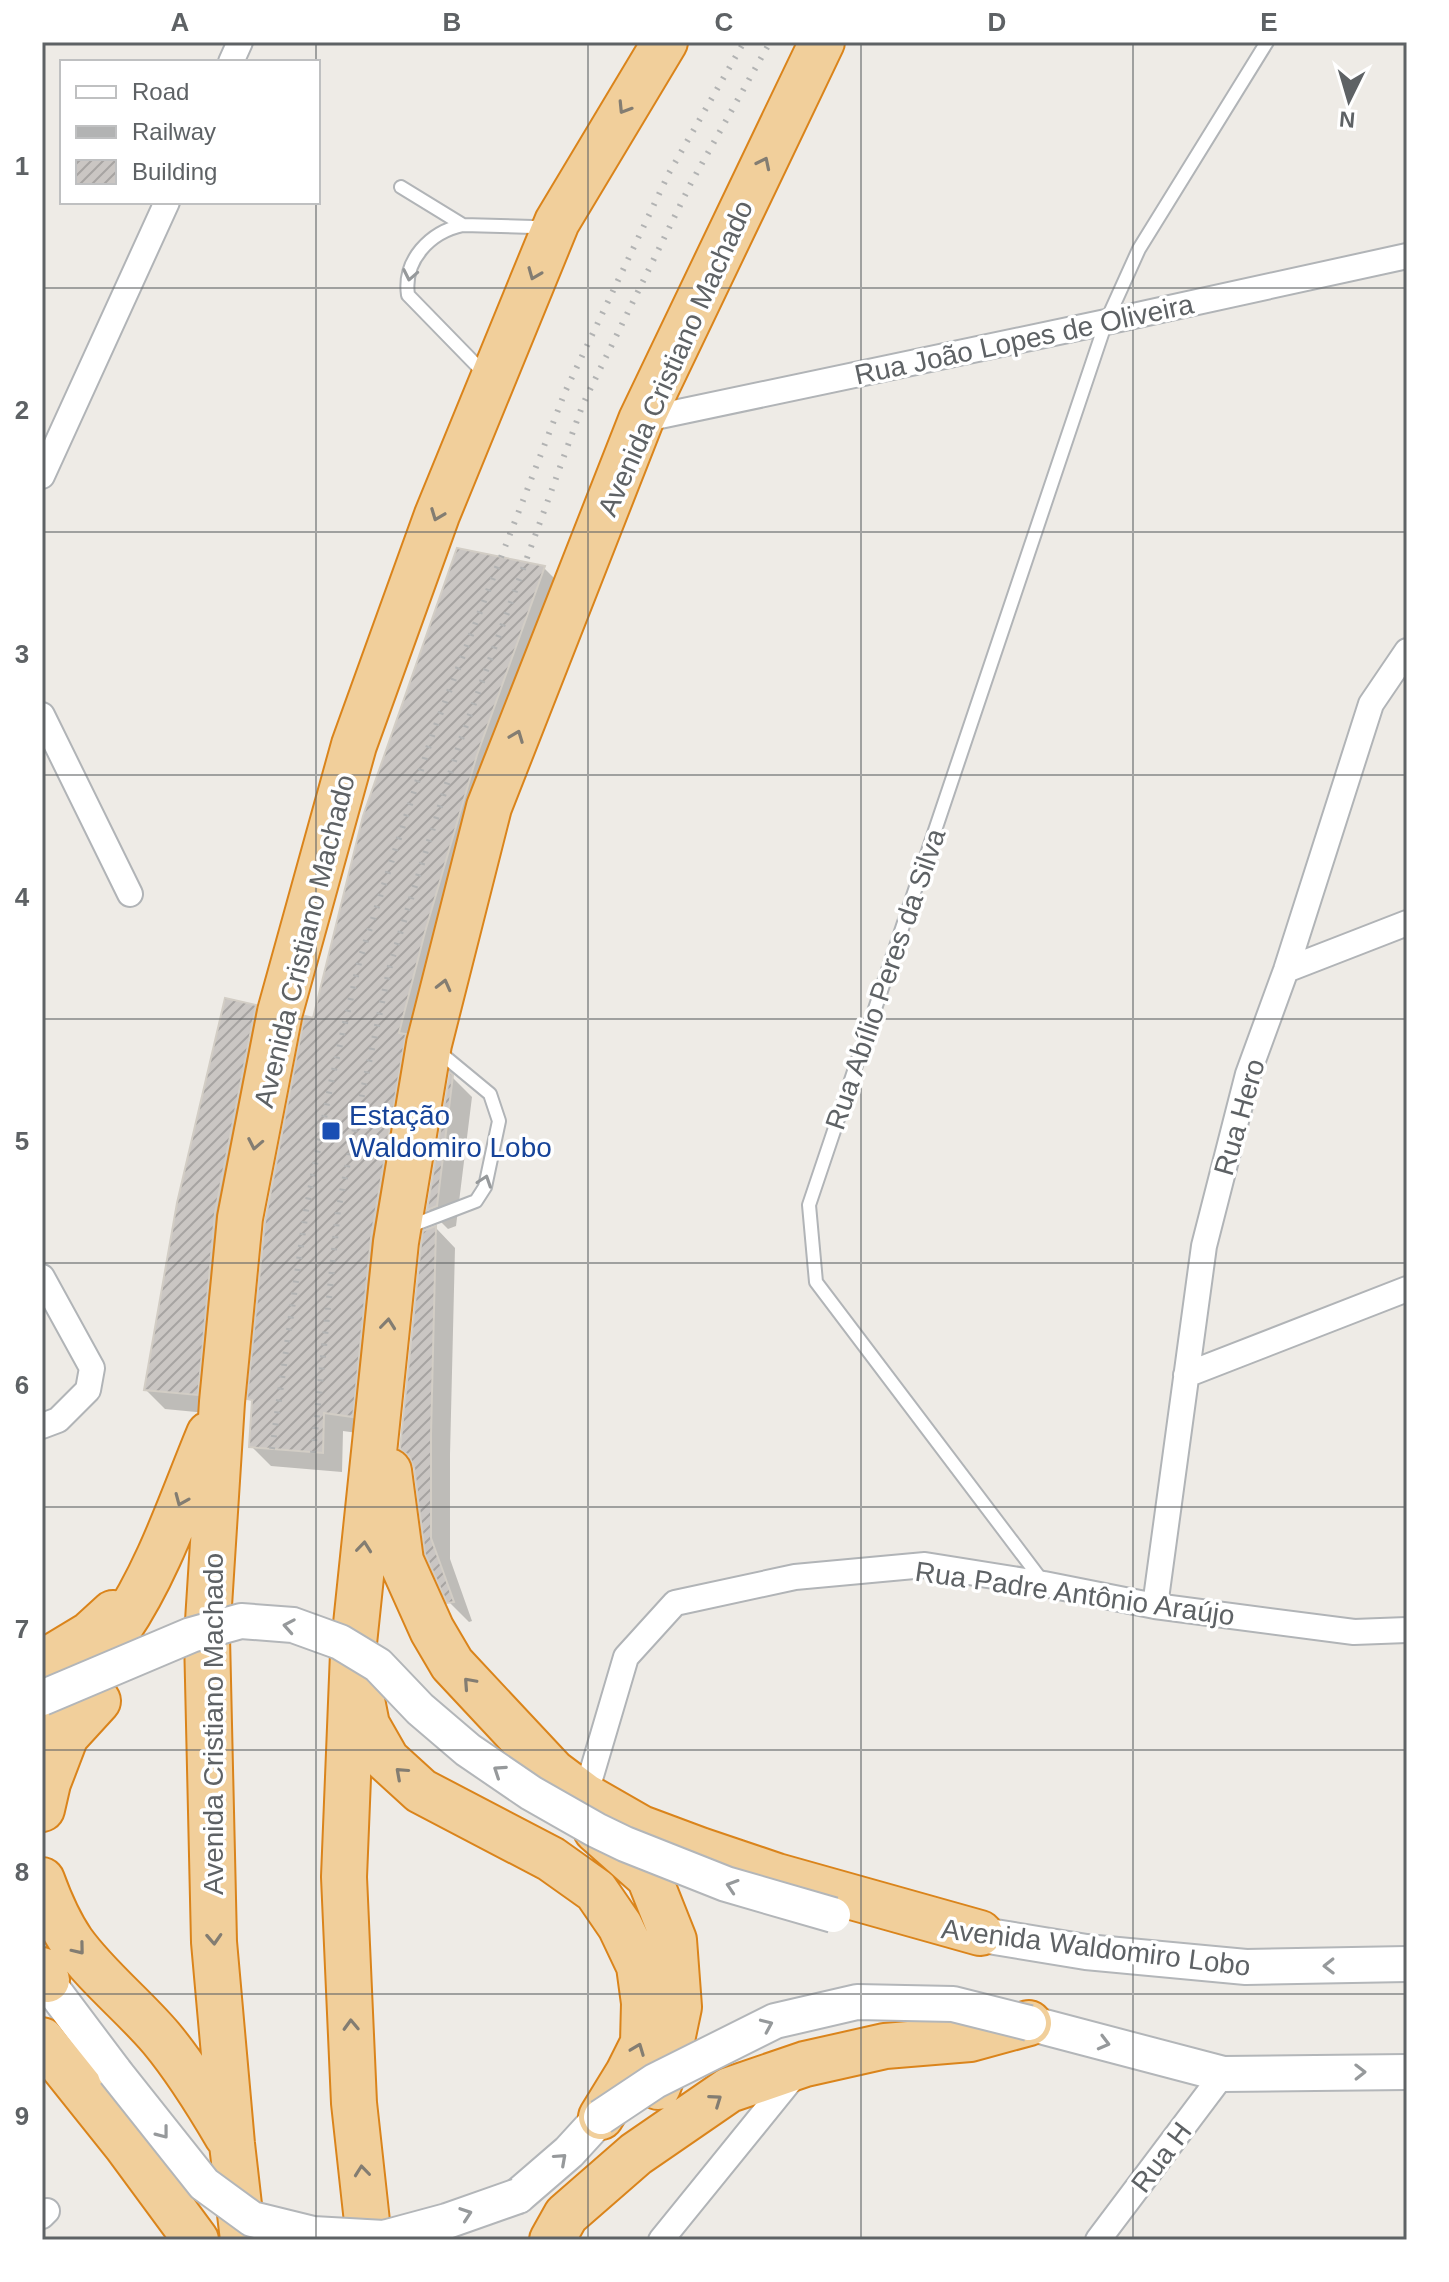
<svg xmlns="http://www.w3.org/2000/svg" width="1449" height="2282" font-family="Arial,sans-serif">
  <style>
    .shadow { fill: #0003 }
    .building { fill: url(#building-hatch); stroke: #d2cdc5; stroke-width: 2 }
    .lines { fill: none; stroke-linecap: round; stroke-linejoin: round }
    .lane-casing { stroke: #b1b4b7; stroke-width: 16 }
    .street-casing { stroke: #b1b4b7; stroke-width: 28 }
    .secondary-casing { stroke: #b3b6b9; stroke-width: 38 }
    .highway-casing { stroke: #da841b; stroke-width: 48 }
    .lane { stroke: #fff; stroke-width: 12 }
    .street { stroke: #fff; stroke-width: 24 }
    .secondary { stroke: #fff; stroke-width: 34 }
    .highway { stroke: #f1cf9b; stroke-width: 44 }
    .rail { stroke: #b2b3b3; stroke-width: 6; stroke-dasharray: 2 10; stroke-linecap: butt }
    .secondary-bridge-casing { stroke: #b3b6b9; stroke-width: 38; stroke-linecap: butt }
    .secondary-bridge { stroke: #fff; stroke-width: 34 }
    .oneway { stroke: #837d72 }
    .oneway2 { stroke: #96999b }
    .grid { fill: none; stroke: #5e6265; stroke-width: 2; stroke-opacity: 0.55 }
    .transit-dot { fill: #1a4fb4; stroke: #fff; stroke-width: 3 }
    .labels { text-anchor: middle; stroke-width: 7; stroke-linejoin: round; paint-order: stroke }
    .street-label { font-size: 28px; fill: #5e6265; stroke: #fff }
    .transit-label { font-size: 28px; fill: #164399; stroke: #fff; text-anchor: start }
    .neatline { fill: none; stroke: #5e6265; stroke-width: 3 }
    .grid-label { font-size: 26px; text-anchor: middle; font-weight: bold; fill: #5e6265 }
  </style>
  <defs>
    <pattern id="building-hatch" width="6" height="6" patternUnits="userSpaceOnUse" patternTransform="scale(2)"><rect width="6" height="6" fill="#cac6c3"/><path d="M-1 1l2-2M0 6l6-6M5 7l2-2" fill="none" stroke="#a7a4a2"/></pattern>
  </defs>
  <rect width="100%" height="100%" fill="#eeebe6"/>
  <!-- shadow -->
  <path class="shadow" d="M 544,568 L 563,587 L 496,775 L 372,1435 L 343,1431 L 342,1472 L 271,1466 L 251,1446 L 254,1403 L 249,1399 L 314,1020 Z
    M 255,1007 L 275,1026 L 217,1414 L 165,1409 L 146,1390 Z
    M 451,1076 L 472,1097 L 456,1226 L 448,1229 L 429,1210 Z
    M 436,1228 L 455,1248 L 450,1455 L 450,1559 L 472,1621 L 469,1622 L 449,1602 L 427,1554 Z"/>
  <!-- building -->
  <path class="building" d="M 457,548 L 545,566 L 477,755 L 425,932 L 399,1033 L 406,1034 L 371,1238 L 353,1417 L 324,1413 L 323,1453 L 249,1447 L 252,1400 L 247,1399 L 265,1222 L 304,1018 L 305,1016 L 313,1018 L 363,816 Z
    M 225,998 L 256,1005 L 215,1213 L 198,1395 L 144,1390 L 177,1203 Z
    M 450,1072 L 453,1075 L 437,1206 L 427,1210 Z
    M 436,1226 L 431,1435 L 431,1538 L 454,1602 L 447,1603 L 425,1554 L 414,1467 L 409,1456 L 400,1449 L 421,1245 L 423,1231 Z"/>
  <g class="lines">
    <!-- lane casing -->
    <g class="lane-casing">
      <path id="lane" d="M 401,187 L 463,225
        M 486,375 L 408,295 C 403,260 430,232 463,225 L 533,227 L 546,224
        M 408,1227 L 476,1201 L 485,1187 L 499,1121 L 490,1094 L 438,1051
        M 1043,1582 L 816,1282 L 809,1205 L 1106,322 L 1139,249 L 1267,42"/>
    </g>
    <!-- street casing -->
    <g class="street-casing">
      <path id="street" d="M 231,62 L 240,42
        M 641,420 L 1106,322 L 1407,256
        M 42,476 L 167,202
        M 42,715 L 130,894
        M 1286,970 L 1407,923
        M 42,1277 L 92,1368 L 88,1390 L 58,1420 L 42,1426
        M 1186,1375 L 1407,1289
        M 1155,1606 L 1204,1246 L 1248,1074 L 1286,970 L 1371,704 L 1407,651
        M 585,1796 L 626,1657 L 675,1603 L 795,1577 L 925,1565 L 1044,1584 L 1155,1606 L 1354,1632 L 1407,1630
        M 42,2216 L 47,2211
        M 661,2240 L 798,2071
        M 1098,2240 L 1223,2074"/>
    </g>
    <!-- secondary casing -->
    <g class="secondary-casing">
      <path id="secondary" d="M 958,1931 L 1086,1952 L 1246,1967 L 1407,1964
        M 42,1975 L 115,2072
        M 1029,2023 L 1223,2074 L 1407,2072
        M 518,2196 L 569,2152 L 601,2117"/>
    </g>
    <!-- highway casing -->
    <g class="highway-casing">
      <path id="highway" d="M 389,1471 L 401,1561 L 432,1630 L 452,1664 L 553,1772 L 585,1796 L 641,1828 L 700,1850 L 777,1876 L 980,1933
        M 42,1663 L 90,1634 L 113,1613
        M 361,1695 L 367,1725 L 387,1760 L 421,1791 L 551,1859 L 596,1891 L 620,1926 L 639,1966 L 644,2003 L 643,2043 L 628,2073 L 601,2117
        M 42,1724 C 65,1690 96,1663 119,1629 C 159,1570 182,1499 209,1434
        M 42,1809 L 48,1783 L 66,1736 L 98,1701
        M 596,1830 L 649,1877 L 674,1940 L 679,2007 L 667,2064 L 658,2087
        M 42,1880 C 50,1902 59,1923 72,1942 C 97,1977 133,2005 161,2038 C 186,2068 207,2102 227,2136
        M 42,1970 L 47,1980
        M 42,2040 L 126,2145 L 196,2240
        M 243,2240 L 232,2144 L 214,1942 L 207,1637 L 222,1402 L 240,1218 L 280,1012 L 354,745 L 437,515 L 557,222 L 665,42
        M 369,2240 L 354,2103 L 344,1877 L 353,1653 L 396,1242 L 429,1044 L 489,807 L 641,420 L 822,42
        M 552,2240 L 566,2215 L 636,2154 L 729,2090 L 805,2064 L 885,2046 L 970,2039 L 1029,2023"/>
    </g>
    <!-- lane -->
    <use href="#lane" class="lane"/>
    <!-- street -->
    <use href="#street" class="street"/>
    <!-- secondary -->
    <use href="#secondary" class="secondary"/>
    <!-- highway -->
    <use href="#highway" class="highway"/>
    <!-- rail -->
    <path class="rail" d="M 272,1449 L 306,1211 L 331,1083 L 360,959 L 433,733 L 565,392 L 669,173 L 744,42
      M 313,1453 L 338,1211 L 363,1090 L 390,966 L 460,742 L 583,404 L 691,183 L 770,42"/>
    <!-- secondary-bridge casing -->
    <g class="secondary-bridge-casing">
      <path id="secondary-bridge" d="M 42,1698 L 191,1635 L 241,1621 L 293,1625 L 340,1642 L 378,1665 L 420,1709 L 468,1750 L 531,1793 L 596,1830 L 625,1844 L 726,1884 L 833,1915
        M 115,2072 L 204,2184 L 252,2219 L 313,2234 L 384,2238 L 447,2221 L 518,2196
        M 601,2117 L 655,2081 L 775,2021 L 857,2002 L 953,2004 L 1029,2023"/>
    </g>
    <!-- secondary-bridge -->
    <use href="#secondary-bridge" class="secondary-bridge"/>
  </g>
  <!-- one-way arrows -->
  <defs><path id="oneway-chevron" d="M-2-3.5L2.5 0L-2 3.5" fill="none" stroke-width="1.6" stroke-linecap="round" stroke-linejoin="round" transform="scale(2)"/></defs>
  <g class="oneway">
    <use href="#oneway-chevron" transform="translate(624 108) rotate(122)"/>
    <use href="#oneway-chevron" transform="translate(764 163) rotate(-64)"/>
    <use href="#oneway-chevron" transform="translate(534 274) rotate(112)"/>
    <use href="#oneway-chevron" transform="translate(437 515) rotate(111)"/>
    <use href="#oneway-chevron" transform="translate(517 736) rotate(-69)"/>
    <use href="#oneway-chevron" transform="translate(444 985) rotate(-76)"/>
    <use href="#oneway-chevron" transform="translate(255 1144) rotate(101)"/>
    <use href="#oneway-chevron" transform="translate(388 1324) rotate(-84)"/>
    <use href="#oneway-chevron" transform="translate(181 1500) rotate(113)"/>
    <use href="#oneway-chevron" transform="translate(364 1547) rotate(-84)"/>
    <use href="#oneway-chevron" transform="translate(469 1683) rotate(-132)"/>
    <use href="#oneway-chevron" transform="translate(401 1773) rotate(-138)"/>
    <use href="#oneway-chevron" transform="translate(214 1939) rotate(87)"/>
    <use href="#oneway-chevron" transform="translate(79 1949) rotate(51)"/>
    <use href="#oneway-chevron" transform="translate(351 2025) rotate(-92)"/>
    <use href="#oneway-chevron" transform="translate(638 2049) rotate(-69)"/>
    <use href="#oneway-chevron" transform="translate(716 2100) rotate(-35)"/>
    <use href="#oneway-chevron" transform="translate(362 2171) rotate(-96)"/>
  </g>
  <g class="oneway2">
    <use href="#oneway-chevron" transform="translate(410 275) rotate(101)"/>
    <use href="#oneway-chevron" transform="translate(485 1181) rotate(-71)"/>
    <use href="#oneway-chevron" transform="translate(289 1626) rotate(-170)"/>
    <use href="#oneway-chevron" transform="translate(499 1771) rotate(-146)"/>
    <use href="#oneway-chevron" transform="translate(732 1886) rotate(-162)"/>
    <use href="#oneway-chevron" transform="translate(1329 1966) rotate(179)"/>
    <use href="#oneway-chevron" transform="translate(767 2025) rotate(-24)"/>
    <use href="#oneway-chevron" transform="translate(1104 2043) rotate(15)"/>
    <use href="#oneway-chevron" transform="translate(1360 2072) rotate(-1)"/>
    <use href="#oneway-chevron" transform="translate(163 2133) rotate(52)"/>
    <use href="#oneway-chevron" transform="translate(561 2159) rotate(-42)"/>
    <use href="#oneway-chevron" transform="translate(466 2214) rotate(-19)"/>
  </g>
  <!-- grid -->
  <path class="grid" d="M 316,42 L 316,62M 588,42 L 588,2240M 861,42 L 861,2240M 1133,42 L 1133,2240M 316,202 L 316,2240M 42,288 L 1407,288M 42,532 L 1407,532M 42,775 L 1407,775M 42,1019 L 1407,1019M 42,1263 L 1407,1263M 42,1507 L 1407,1507M 42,1750 L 1407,1750M 42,1994 L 1407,1994"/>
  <!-- markers -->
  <rect class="transit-dot" x="321" y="1121" width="20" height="20" rx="4"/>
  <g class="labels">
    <!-- street labels -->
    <g class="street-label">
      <text transform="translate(1024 339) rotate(-12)" y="10">Rua João Lopes de Oliveira</text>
      <text transform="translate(675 358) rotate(-66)" y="10">Avenida Cristiano Machado</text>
      <text transform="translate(304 941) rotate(-76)" y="10">Avenida Cristiano Machado</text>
      <text transform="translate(885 979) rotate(-71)" y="10">Rua Abílio Peres da Silva</text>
      <text transform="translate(1239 1117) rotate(-74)" y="10">Rua Hero</text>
      <text transform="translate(1075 1593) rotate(8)" y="10">Rua Padre Antônio Araújo</text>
      <text transform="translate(213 1724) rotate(-90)" y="10">Avenida Cristiano Machado</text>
      <text transform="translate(1096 1947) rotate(7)" y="10">Avenida Waldomiro Lobo</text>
      <text transform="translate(1161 2157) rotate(-53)" y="10">Rua H</text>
    </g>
    <!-- transit labels -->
    <g class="transit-label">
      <text x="349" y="1125">Estação<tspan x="349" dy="32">Waldomiro Lobo</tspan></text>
    </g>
  </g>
  <!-- border -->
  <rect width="1449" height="2282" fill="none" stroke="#ffffff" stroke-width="88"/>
  <!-- legend -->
  <rect x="60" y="60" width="260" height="144" fill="#ffffff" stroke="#bfc0c1" stroke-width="2"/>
  <rect x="76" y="86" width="40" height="12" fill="#ffffff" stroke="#bfc0c1" stroke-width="2"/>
  <text x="132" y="100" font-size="24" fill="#5e6265">Road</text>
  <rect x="76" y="126" width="40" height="12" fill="#b2b3b3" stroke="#bfc0c1" stroke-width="2"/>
  <text x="132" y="140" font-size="24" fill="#5e6265">Railway</text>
  <rect x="76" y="160" width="40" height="24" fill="url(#building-hatch)" stroke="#bfc0c1" stroke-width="2"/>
  <text x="132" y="180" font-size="24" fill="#5e6265">Building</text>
  <!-- north arrow -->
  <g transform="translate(1349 100) rotate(185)" stroke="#ffffff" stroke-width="6" paint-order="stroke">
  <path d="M0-6L14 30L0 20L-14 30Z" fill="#5e6265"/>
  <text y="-12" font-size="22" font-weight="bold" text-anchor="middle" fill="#5e6265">N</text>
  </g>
  <rect x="44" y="44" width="1361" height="2194" class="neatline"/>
  <g class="grid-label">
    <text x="180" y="31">A</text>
    <text x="452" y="31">B</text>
    <text x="724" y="31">C</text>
    <text x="997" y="31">D</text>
    <text x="1269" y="31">E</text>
    <text x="22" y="175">1</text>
    <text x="22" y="419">2</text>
    <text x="22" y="663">3</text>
    <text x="22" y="906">4</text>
    <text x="22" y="1150">5</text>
    <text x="22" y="1394">6</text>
    <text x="22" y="1638">7</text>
    <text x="22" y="1881">8</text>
    <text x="22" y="2125">9</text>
  </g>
</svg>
